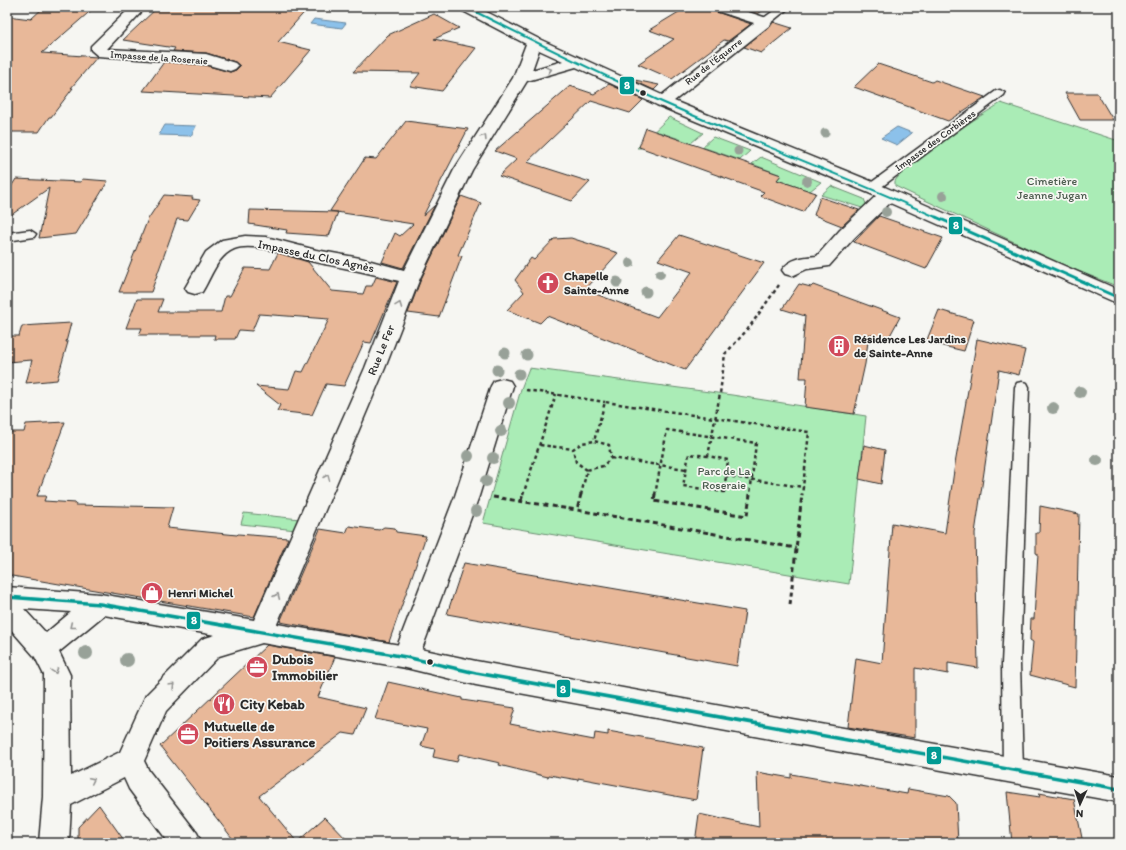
<svg xmlns="http://www.w3.org/2000/svg" width="1126" height="850" font-family="Itim,sans-serif">
  <style>
    .green { fill: #aaecb6; stroke: #6a8c70 }
    .water { fill: #8cc1ea; stroke: #65859e }
    .building { fill: #e8b899; stroke: #2b2b2b }
    .lines { fill: none; stroke-linecap: round; stroke-linejoin: round }
    .service-casing { stroke: #2b2b2b; stroke-width: 3 }
    .pedestrian-casing { stroke: #2b2b2b; stroke-width: 3 }
    .minor-casing { stroke: #2b2b2b; stroke-width: 3 }
    .path-far1 { stroke: #2b2b2b; stroke-width: 2.5; stroke-dasharray: 3.5 3; stroke-linecap: butt }
    .path { stroke: #2b2b2b; stroke-width: 3; stroke-dasharray: 5 3.5; stroke-linecap: butt }
    .service { fill: #f6f6f2; fill-rule: evenodd }
    .pedestrian { fill: #f6f6f2; fill-rule: evenodd }
    .minor { fill: #f6f6f2; fill-rule: evenodd }
    .bus-1-far2-casing { stroke: #f6f6f2; stroke-width: 4 }
    .bus-1-far1-casing { stroke: #f6f6f2; stroke-width: 6 }
    .bus-1-casing { stroke: #f6f6f2; stroke-width: 6 }
    .bus-1-far2 { stroke: #009a93; stroke-width: 2 }
    .bus-1-far1 { stroke: #009a93; stroke-width: 3 }
    .bus-1 { stroke: #009a93; stroke-width: 3.5 }
    .tree { fill: #98a198 }
    .oneway { stroke: #90908e }
    .bus-dot { fill: #2b2b2b; stroke: #f6f6f2; stroke-width: 1.5 }
    .labels { text-anchor: middle; stroke-width: 3.5; stroke-linejoin: round; paint-order: stroke }
    .far-street-label { font-size: 10px; fill: #2b2b2b; stroke: #f6f6f2 }
    .park-label { font-size: 12px; fill: #4b5b4e; stroke: #f6f6f2 }
    .street-label { font-size: 12px; fill: #2b2b2b; stroke: #f6f6f2 }
    .poi-label { font-size: 12px; font-weight: bold; fill: #2b2b2b; stroke: #f6f6f2; text-anchor: start }
    .near-poi-label { font-size: 14px; font-weight: bold; fill: #2b2b2b; stroke: #f6f6f2; text-anchor: start }
    .line-badge { stroke: #f6f6f2; stroke-width: 1.5 }
    .badge-label { font-size: 11px; text-anchor: middle; font-weight: bold; fill: #fff }
  </style>
  <rect width="100%" height="100%" fill="#f6f6f2"/>
  <filter id="ink" filterUnits="userSpaceOnUse"><feTurbulence type="fractalNoise" baseFrequency=".025" numOctaves="2"/><feDisplacementMap in="SourceGraphic" scale="8" xChannelSelector="R" yChannelSelector="G"/><feConvolveMatrix kernelMatrix="1 2 1 2 8 2 1 2 1" color-interpolation-filters="sRGB"/></filter>
  <g filter="url(#ink)">
    <!-- green -->
    <path class="green" d="M 1001,103 L 1119,141 L 1119,287 L 1063,265 L 895,186 L 895,181 L 897,178 C 929,147 964,126 1001,103 Z
      M 669,117 L 703,133 L 691,143 L 659,132 L 641,148 L 637,148 Z
      M 713,137 L 750,151 L 740,160 L 702,147 Z
      M 761,157 L 821,182 L 810,191 L 777,180 L 781,175 L 752,164 Z
      M 831,186 L 864,199 L 866,204 L 862,208 L 821,195 Z
      M 529,368 L 732,395 L 866,416 L 849,584 L 483,523 L 521,389 Z
      M 244,513 L 300,519 L 296,530 L 241,524 Z"/>
    <!-- water -->
    <path class="water" d="M 314,19 L 346,23 L 342,28 L 310,24 Z
      M 165,125 L 196,126 L 191,136 L 159,135 Z
      M 897,127 L 912,133 L 897,145 L 881,138 Z"/>
    <!-- building -->
    <path class="building" d="M 44,7 L 95,7 L 42,53 L 97,57 L 71,88 L 73,88 L 51,117 L 49,117 L 39,132 L 7,132 L 7,16 L 31,19 Z
      M 158,7 L 309,7 L 278,42 L 311,50 L 270,98 L 143,91 L 164,62 L 205,65 L 230,72 L 236,70 L 240,66 L 235,62 L 206,53 L 173,51 L 175,48 L 123,40 Z
      M 687,7 L 711,7 L 714,11 L 751,24 L 728,41 L 724,40 L 672,79 L 638,64 L 674,39 L 649,30 Z
      M 738,7 L 767,7 L 758,14 Z
      M 434,14 L 459,28 L 434,39 L 476,48 L 442,91 L 410,86 L 420,73 L 353,72 L 388,35 Z
      M 773,22 L 792,28 L 761,53 L 744,47 Z
      M 878,64 L 932,82 L 935,80 L 985,97 L 948,121 L 854,87 Z
      M 630,79 L 659,85 L 654,90 Z
      M 609,84 L 643,100 L 630,113 L 591,101 L 527,162 L 590,182 L 572,201 L 499,176 L 517,159 L 495,151 L 570,86 L 594,94 Z
      M 1065,93 L 1097,93 L 1113,120 L 1080,120 Z
      M 406,121 L 468,129 L 423,216 L 435,205 L 403,268 L 382,262 L 395,233 L 400,236 L 413,224 L 330,211 L 365,158 L 376,159 Z
      M 646,128 L 781,175 L 777,180 L 816,193 L 803,212 L 760,196 L 764,192 L 639,147 Z
      M 16,179 L 81,182 L 82,179 L 108,181 L 76,234 L 39,238 L 49,188 L 7,218 L 7,193 Z
      M 164,195 L 193,197 L 192,199 L 200,200 L 188,220 L 177,219 L 151,292 L 119,292 L 148,219 Z
      M 461,196 L 481,203 L 458,255 L 462,256 L 439,317 L 408,313 L 421,279 Z
      M 820,197 L 859,210 L 842,226 L 814,215 Z
      M 250,210 L 338,212 L 329,236 L 286,233 L 287,230 L 249,224 Z
      M 879,216 L 943,238 L 926,269 L 854,242 Z
      M 679,235 L 764,263 L 685,370 L 547,316 L 540,323 L 507,310 L 524,292 L 515,280 L 531,258 L 534,260 L 554,239 L 571,238 L 618,253 L 585,290 L 657,317 L 692,272 L 658,260 Z
      M 278,253 L 308,262 L 332,291 L 363,294 L 366,286 L 372,286 L 376,277 L 397,282 L 371,343 L 364,342 L 344,386 L 326,384 L 312,415 L 277,411 L 280,405 L 256,386 L 289,389 L 296,371 L 303,372 L 329,319 L 259,314 L 252,331 L 239,330 L 235,339 L 214,339 L 215,335 L 139,335 L 142,328 L 126,328 L 137,299 L 163,299 L 158,312 L 221,312 L 225,296 L 230,296 L 245,268 L 270,269 Z
      M 799,284 L 811,287 L 813,285 L 900,317 L 887,341 L 869,334 L 865,364 L 854,414 L 805,407 L 807,378 L 800,378 L 805,316 L 782,309 Z
      M 939,310 L 974,320 L 964,351 L 926,342 Z
      M 71,323 L 66,342 L 68,342 L 57,380 L 26,383 L 32,360 L 7,362 L 7,336 L 19,336 L 22,326 Z
      M 977,339 L 1025,350 L 1019,375 L 999,370 L 975,533 L 978,668 L 948,663 L 948,674 L 915,668 L 915,738 L 848,727 L 856,658 L 882,663 L 892,523 L 945,533 L 955,464 Z
      M 65,422 L 37,496 L 46,496 L 44,501 L 76,503 L 75,505 L 173,507 L 167,528 L 237,535 L 238,534 L 288,538 L 254,617 L 12,576 L 7,570 L 7,432 L 24,432 L 26,424 Z
      M 864,445 L 885,450 L 881,484 L 859,479 Z
      M 1040,506 L 1079,514 L 1075,687 L 1030,675 L 1033,642 L 1030,640 L 1031,619 L 1034,619 L 1038,554 L 1036,553 L 1036,533 L 1039,533 Z
      M 349,526 L 379,530 L 384,527 L 395,528 L 396,532 L 426,536 L 389,642 L 280,622 L 320,529 L 346,533 Z
      M 464,563 L 745,611 L 737,666 L 447,614 Z
      M 267,645 L 335,657 L 318,697 L 366,708 L 355,735 L 343,733 L 259,796 L 297,842 L 325,817 L 350,843 L 236,843 L 160,746 Z
      M 388,682 L 462,698 L 462,700 L 515,708 L 510,724 L 594,740 L 595,733 L 608,735 L 608,731 L 703,748 L 696,800 L 578,778 L 578,780 L 549,775 L 548,777 L 499,765 L 500,763 L 459,754 L 457,762 L 433,757 L 435,749 L 421,746 L 427,729 L 375,719 Z
      M 757,772 L 791,778 L 791,774 L 907,794 L 908,789 L 949,796 L 956,803 L 958,843 L 695,843 L 699,814 L 759,827 Z
      M 1007,792 L 1040,797 L 1039,793 L 1074,799 L 1083,843 L 1012,843 Z
      M 99,805 L 126,843 L 78,843 L 78,827 Z"/>
    <g class="lines">
      <!-- service casing -->
      <g class="service-casing">
        <path id="service" d="M 779,7 L 790,7 L 769,24 L 761,24 L 760,22 L 761,20 Z
          M 1000,90 L 1005,93 L 1004,95 L 876,191 L 868,191 L 866,188 L 868,185 L 996,91 Z
          M 30,230 L 36,234 L 34,237 L 7,241 L 7,233 Z
          M 1022,382 L 1027,383 L 1029,387 L 1020,664 L 1023,770 L 1020,776 L 1013,779 L 1006,776 L 1003,770 L 1002,664 L 1015,387 L 1017,383 Z"/>
      </g>
      <!-- pedestrian casing -->
      <g class="pedestrian-casing">
        <path id="pedestrian" d="M 502,379 L 510,381 L 513,386 L 479,496 L 419,657 L 415,665 L 406,668 L 397,665 L 393,657 L 455,496 L 491,386 L 494,381 Z"/>
      </g>
      <!-- minor casing -->
      <g class="minor-casing">
        <path id="minor" d="M 131,7 L 146,7 L 107,49 L 206,54 L 235,63 L 238,66 L 235,69 L 230,71 L 205,64 L 98,56 L 91,50 L 91,46 Z
          M 459,7 L 477,7 L 539,39 L 662,95 L 754,23 L 714,10 L 712,7 L 733,7 L 770,19 L 772,22 L 770,25 L 674,101 L 878,184 L 1119,290 L 1119,304 L 890,203 L 854,238 L 829,266 L 807,269 L 792,276 L 785,274 L 782,270 C 790,258 804,257 817,256 L 840,230 L 876,196 L 657,105 L 576,67 L 527,81 L 472,170 L 420,278 L 385,368 L 277,624 L 406,646 L 476,661 L 792,719 L 1119,776 L 1119,802 L 792,743 L 476,685 L 406,668 L 262,643 L 219,656 L 166,711 L 144,761 L 149,771 L 197,833 L 202,843 L 169,843 L 129,789 L 124,778 L 71,805 L 69,843 L 39,843 L 43,797 L 44,675 L 35,657 L 7,625 L 7,587 L 100,594 L 254,620 L 365,368 L 399,281 C 371,273 344,268 315,262 C 295,257 254,241 234,249 C 217,256 211,278 202,292 L 195,294 L 188,292 L 185,288 L 206,252 L 222,240 L 245,236 L 266,237 L 316,250 L 360,258 L 404,270 L 454,170 L 513,78 L 526,44 L 461,10 ZM 539,50 L 563,61 L 532,70 ZM 24,609 L 71,612 L 46,633 ZM 104,615 L 215,635 L 202,639 L 146,695 L 120,752 L 71,776 L 70,675 L 59,652 Z"/>
      </g>
      <!-- path-far1 -->
      <path class="path-far1" d="M 779,285 L 748,329 L 725,354 L 720,394 L 708,456 L 728,460 L 726,476 L 803,487 L 802,495
        M 526,390 L 605,402
        M 540,445 L 573,449
        M 708,456 L 689,454 L 683,486 L 724,492 L 726,476
        M 611,458 L 686,469
        M 587,470 L 576,462 L 573,449 L 582,443 L 594,441
        M 523,495 L 556,394
        M 581,495 L 587,470 L 603,466 L 611,458 L 609,445 L 594,441 L 605,402 L 809,432 L 803,487
        M 655,495 L 667,430 L 756,443 L 750,495"/>
      <!-- path -->
      <path class="path" d="M 581,494 L 577,510 L 796,548
        M 655,494 L 654,501 L 747,516 L 750,494
        M 493,497 L 577,510
        M 521,501 L 523,494
        M 790,605 L 802,494"/>
      <!-- service -->
      <use href="#service" class="service"/>
      <!-- pedestrian -->
      <use href="#pedestrian" class="pedestrian"/>
      <!-- minor -->
      <use href="#minor" class="minor"/>
      <!-- bus-1-far2 casing -->
      <g class="bus-1-far2-casing">
        <path id="bus-1-far2" d="M 466,7 C 531,40 596,72 662,102 C 753,142 847,177 938,218"/>
      </g>
      <!-- bus-1-far1 casing -->
      <g class="bus-1-far1-casing">
        <path id="bus-1-far1" d="M 936,217 L 1119,298"/>
      </g>
      <!-- bus-1 casing -->
      <g class="bus-1-casing">
        <path id="bus-1" d="M 7,597 L 100,604 L 406,657 L 476,673 L 1119,789"/>
      </g>
      <!-- bus-1-far2 -->
      <use href="#bus-1-far2" class="bus-1-far2"/>
      <!-- bus-1-far1 -->
      <use href="#bus-1-far1" class="bus-1-far1"/>
      <!-- bus-1 -->
      <use href="#bus-1" class="bus-1"/>
    </g>
    <!-- trees -->
    <g class="tree">
      <circle cx="825" cy="133" r="4.5"/>
      <circle cx="738" cy="151" r="4.5"/>
      <circle cx="807" cy="181" r="5"/>
      <circle cx="943" cy="196" r="5"/>
      <circle cx="886" cy="212" r="5"/>
      <circle cx="630" cy="263" r="5"/>
      <circle cx="660" cy="274" r="5"/>
      <circle cx="617" cy="282" r="5.5"/>
      <circle cx="646" cy="292" r="5.5"/>
      <circle cx="505" cy="353" r="5.5"/>
      <circle cx="527" cy="355" r="5.5"/>
      <circle cx="497" cy="370" r="5.5"/>
      <circle cx="519" cy="374" r="5.5"/>
      <circle cx="1080" cy="392" r="6"/>
      <circle cx="509" cy="403" r="6"/>
      <circle cx="1053" cy="408" r="6"/>
      <circle cx="501" cy="431" r="6"/>
      <circle cx="468" cy="456" r="6"/>
      <circle cx="493" cy="458" r="6"/>
      <circle cx="1097" cy="460" r="6"/>
      <circle cx="486" cy="481" r="6"/>
      <circle cx="476" cy="511" r="6"/>
      <circle cx="86" cy="653" r="7"/>
      <circle cx="127" cy="660" r="7"/>
    </g>
    <!-- one-way arrows -->
    <defs><path id="oneway-chevron" d="M-2-3.5L2.5 0L-2 3.5" fill="none" stroke-width="1.6" stroke-linecap="round" stroke-linejoin="round"/></defs>
    <g class="oneway">
      <use href="#oneway-chevron" transform="translate(549 70) rotate(-17)"/>
      <use href="#oneway-chevron" transform="translate(484 137) rotate(-58)"/>
      <use href="#oneway-chevron" transform="translate(399 305) rotate(-69)"/>
      <use href="#oneway-chevron" transform="translate(327 477) rotate(-67)"/>
      <use href="#oneway-chevron" transform="translate(277 596) rotate(-67)"/>
      <use href="#oneway-chevron" transform="translate(72 626) rotate(141)"/>
      <use href="#oneway-chevron" transform="translate(55 671) rotate(70)"/>
      <use href="#oneway-chevron" transform="translate(172 686) rotate(-46)"/>
      <use href="#oneway-chevron" transform="translate(92 780) rotate(-26)"/>
    </g>
  </g>
  <!-- icons -->
  <defs>
    <g id="church-disc" transform="scale(1.15)"><circle r="9.5" fill="#d1495b" stroke="#f6f6f2"/><path d="M-1.2-6h2.4v3.5h3.3v2.4h-3.3V6h-2.4V-.1h-3.3v-2.4h3.3Z" fill="#fff"/></g>
    <g id="building-disc" transform="scale(1.15)"><circle r="9.5" fill="#d1495b" stroke="#f6f6f2"/><path d="M-4-6H4V6H1V3H-1V6H-4ZM-2.5-4.3h1.7v1.8h-1.7ZM.8-4.3h1.7v1.8H.8ZM-2.5-1h1.7V.8h-1.7ZM.8-1h1.7V.8H.8Z" fill="#fff"/></g>
    <g id="shop-disc" transform="scale(1.15)"><circle r="9.5" fill="#d1495b" stroke="#f6f6f2"/><path d="M-5-2.5h2.3a2.7 3.5 0 0 1 5.4 0H5L5.5 6h-11ZM-1.5-2.5h3a1.5 2.3 0 0 0-3 0Z" fill="#fff"/></g>
    <g id="office-disc" transform="scale(1.15)"><circle r="9.5" fill="#d1495b" stroke="#f6f6f2"/><path d="M-6-3h4V-5.5h4V-3h4V5H-6ZM-1-4.5V-3h2v-1.5ZM-6 0V1H6V0Z" fill="#fff"/></g>
    <g id="restaurant-disc" transform="scale(1.15)"><circle r="9.5" fill="#d1495b" stroke="#f6f6f2"/><path d="M-5-6h1v4h1v-4h1v4h1v-4h1v5L-1.5 .5V6h-2V.5L-5-1ZM5-6V6H3V1.5H1.5Q1.5-4 5-6Z" fill="#fff"/></g>
  </defs>
  <g fill-rule="evenodd">
    <use href="#church-disc" x="548" y="283"/>
    <use href="#building-disc" x="839" y="346"/>
    <use href="#shop-disc" x="152" y="593"/>
    <use href="#office-disc" x="257" y="667"/>
    <use href="#restaurant-disc" x="224" y="704"/>
    <use href="#office-disc" x="188" y="734"/>
  </g>
  <!-- markers -->
  <g class="bus-dot">
    <circle cx="643" cy="93" r="3.5"/>
    <circle cx="430" cy="662" r="3.5"/>
  </g>
  <g class="labels">
    <!-- far-street labels -->
    <g class="far-street-label">
      <text transform="translate(159 57) rotate(4)" y="4">Impasse de la Roseraie</text>
      <text transform="translate(713 61) rotate(-38)" y="4">Rue de l'Équerre</text>
      <text transform="translate(935 140) rotate(-36)" y="4">Impasse des Corbières</text>
    </g>
    <!-- park labels -->
    <g class="park-label">
      <text x="1052" y="185">Cimetière<tspan x="1052" dy="14">Jeanne Jugan</tspan></text>
      <text x="724" y="475">Parc de La<tspan x="724" dy="14">Roseraie</tspan></text>
    </g>
    <!-- street labels -->
    <g class="street-label">
      <text transform="translate(316 256) rotate(12)" y="4">Impasse du Clos Agnès</text>
      <text transform="translate(381 350) rotate(-68)" y="4">Rue Le Fer</text>
    </g>
    <!-- poi labels -->
    <g class="poi-label">
      <text x="564" y="280">Chapelle<tspan x="564" dy="14">Sainte-Anne</tspan></text>
      <text x="854" y="343">Résidence Les Jardins<tspan x="854" dy="14">de Sainte-Anne</tspan></text>
      <text x="168" y="597">Henri Michel</text>
    </g>
    <!-- near-poi labels -->
    <g class="near-poi-label">
      <text x="272" y="664">Dubois<tspan x="272" dy="16">Immobilier</tspan></text>
      <text x="240" y="709">City Kebab</text>
      <text x="204" y="731">Mutuelle de<tspan x="204" dy="16">Poitiers Assurance</tspan></text>
    </g>
  </g>
  <g class="line-badge">
    <rect x="619" y="76" width="16" height="19" rx="4" fill="#009a93"/>
    <rect x="948" y="216" width="15" height="19" rx="4" fill="#009a93"/>
    <rect x="186" y="611" width="15" height="19" rx="4" fill="#009a93"/>
    <rect x="556" y="679" width="15" height="19" rx="4" fill="#009a93"/>
    <rect x="926" y="746" width="16" height="19" rx="4" fill="#009a93"/>
  </g>
  <g class="badge-label">
    <text x="627" y="89">8</text>
    <text x="956" y="229">8</text>
    <text x="194" y="624">8</text>
    <text x="563" y="693">8</text>
    <text x="934" y="759">8</text>
  </g>
  <!-- margin -->
  <rect width="1126" height="850" fill="none" stroke="#f6f6f2" stroke-width="24"/>
  <rect x="12" y="12" width="1102" height="826" fill="none" stroke="#2b2b2b" stroke-width="1.5" filter="url(#ink)"/>
  <!-- north arrow -->
  <g transform="translate(1080 804) rotate(183)" stroke="#f6f6f2" stroke-width="3" paint-order="stroke">
  <path d="M0-3L7 15L0 10L-7 15Z" fill="#2b2b2b"/>
  <text y="-6" font-size="11" font-weight="bold" text-anchor="middle" fill="#2b2b2b">N</text>
  </g>
</svg>
